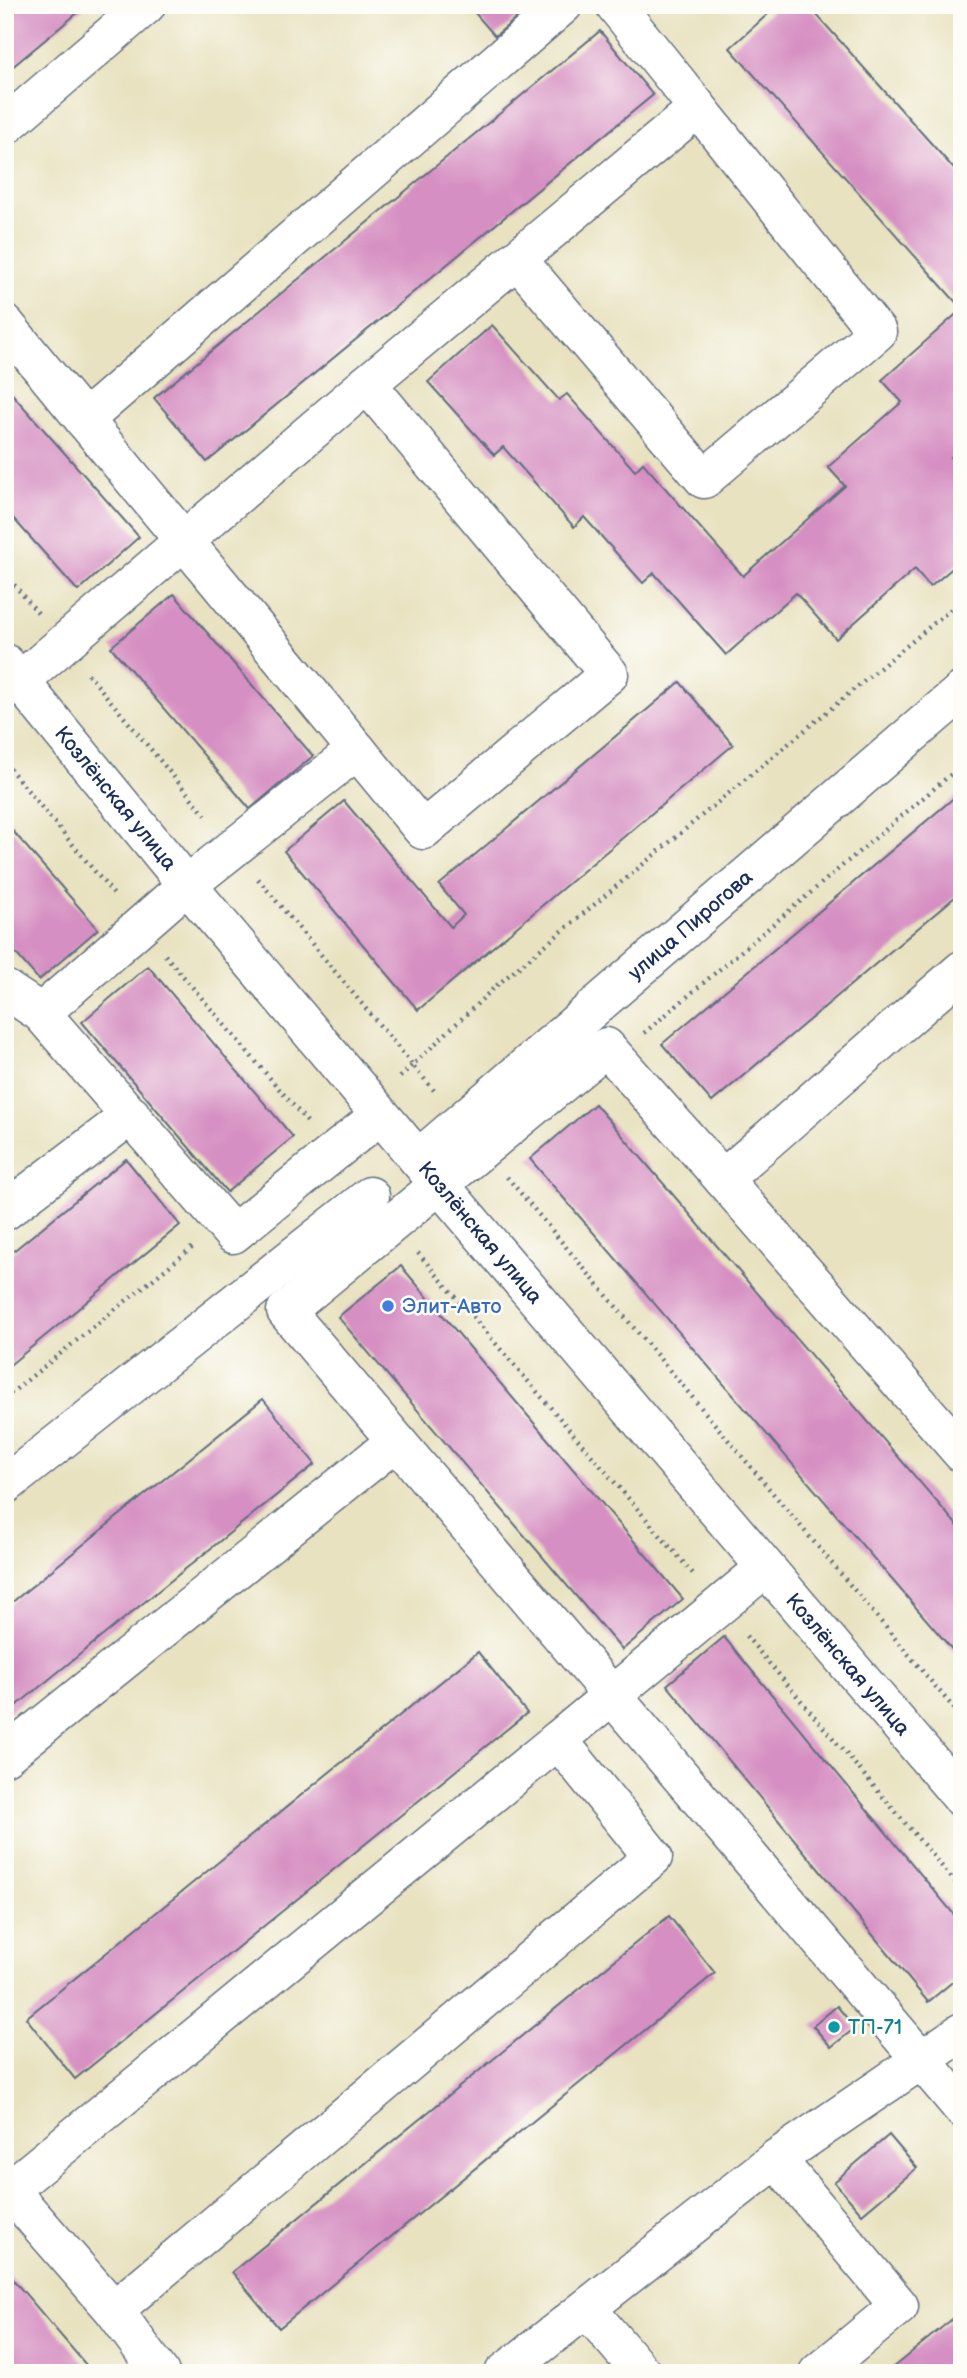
<svg xmlns="http://www.w3.org/2000/svg" width="967" height="2378" font-family="'Balsamiq Sans',sans-serif">
  <style>
    .building { fill: #d68fc2 }
    .lines { fill: none; stroke-linecap: round; stroke-linejoin: round }
    .minor-casing { stroke: #636e80; stroke-width: 41 }
    .path { stroke: #636e80; stroke-width: 4.5; stroke-dasharray: 2 5; stroke-linecap: butt }
    .minor { stroke: #fff; stroke-width: 38 }
    .shop-dot { fill: #3f7fe0; stroke: #fdfcf7; stroke-width: 2.5 }
    .culture-dot { fill: #0f9aa8; stroke: #fdfcf7; stroke-width: 2.5 }
    .labels { text-anchor: middle; stroke-width: 5; stroke-linejoin: round; paint-order: stroke }
    .street-label { font-size: 21px; fill: #1b2f5e; stroke: #fdfcf7 }
    .shop-label { font-size: 21px; fill: #366cbe; stroke: #fdfcf7; text-anchor: start }
    .culture-label { font-size: 21px; fill: #0d838f; stroke: #fdfcf7; text-anchor: start }
  </style>
  <rect width="100%" height="100%" fill="#fdfcf7"/>
  <filter id="ink" filterUnits="userSpaceOnUse"><feTurbulence type="fractalNoise" baseFrequency=".0143" numOctaves="2"/><feDisplacementMap in="SourceGraphic" scale="14" xChannelSelector="R" yChannelSelector="G"/><feConvolveMatrix kernelMatrix="1 2 1 2 8 2 1 2 1" color-interpolation-filters="sRGB"/></filter>
  <filter id="wash" filterUnits="userSpaceOnUse"><feTurbulence type="fractalNoise" baseFrequency=".00686" numOctaves="4" result="noise"/><feDisplacementMap in="SourceGraphic" scale="28" xChannelSelector="R" yChannelSelector="G"/><feGaussianBlur stdDeviation="1.57" result="paint"/><feColorMatrix in="noise" values="0 0 0 0 0 0 0 0 0 0 0 0 0 0 0 0 0 1.4 0 .05"/><feComposite in="paint" operator="in"/></filter>
  <g filter="url(#wash)">
    <rect width="100%" height="100%" fill="#e8e2c0"/>
    <g id="blocks">
      <!-- building -->
      <path class="building" d="M 5,5 L 87,5 L 5,73 Z
        M 468,5 L 518,5 L 524,12 L 495,36 Z
        M 778,5 L 808,5 L 962,178 L 962,447 L 951,457 L 962,470 L 962,560 L 930,587 L 915,569 L 836,639 L 796,593 L 726,655 L 654,573 L 643,583 L 584,517 L 574,527 L 503,447 L 494,455 L 428,382 L 492,325 L 559,400 L 567,394 L 635,471 L 643,463 L 743,576 L 845,486 L 828,467 L 902,402 L 882,380 L 962,309 L 730,48 Z
        M 600,31 L 653,95 L 207,462 L 154,398 Z
        M 5,386 L 139,537 L 78,591 L 5,509 Z
        M 174,594 L 313,756 L 250,809 L 111,647 Z
        M 680,682 L 733,745 L 418,1010 L 284,851 L 344,801 L 451,927 L 464,915 L 439,885 Z
        M 962,791 L 962,891 L 712,1102 L 662,1044 Z
        M 5,822 L 98,929 L 39,980 L 5,941 Z
        M 148,966 L 293,1137 L 227,1192 L 82,1022 Z
        M 595,1104 L 962,1531 L 962,1661 L 530,1159 Z
        M 126,1159 L 180,1225 L 5,1369 L 5,1258 Z
        M 401,1266 L 683,1599 L 622,1650 L 338,1317 Z
        M 263,1399 L 315,1464 L 5,1715 L 5,1608 Z
        M 724,1637 L 962,1924 L 962,1974 L 928,2002 L 667,1685 Z
        M 478,1652 L 527,1713 L 75,2079 L 26,2018 Z
        M 669,1916 L 715,1973 L 279,2328 L 232,2272 Z
        M 837,2006 L 855,2028 L 831,2047 L 813,2026 Z
        M 889,2135 L 917,2168 L 862,2214 L 834,2182 Z
        M 5,2270 L 93,2373 L 5,2373 Z
        M 962,2311 L 962,2373 L 886,2373 Z"/>
    </g>
  </g>
  <g filter="url(#ink)">
    <use href="#blocks" fill-opacity="0" stroke="#636e80" stroke-width="2"/>
    <g class="lines">
      <!-- minor casing -->
      <g class="minor-casing">
        <g id="minor">
          <path d="M 5,126 L 146,5"/>
          <path d="M 517,259 L 704,479 L 877,332 L 698,108"/>
          <path d="M 5,324 L 423,830 L 609,674 L 367,384"/>
          <path d="M 84,420 L 563,5"/>
          <path id="s1" d="M 5,663 L 187,885 L 450,1197 L 962,1798"/>
          <path d="M 20,681 L 367,384 L 698,108 L 615,5"/>
          <path d="M 962,970 L 723,1179 L 606,1047 L 286,1311 L 962,2108"/>
          <path d="M 5,989 L 41,1013 L 187,885 L 357,750"/>
          <path d="M 41,1013 L 233,1234 L 380,1115"/>
          <path id="s2" d="M 418,1159 L 962,691"/>
          <path d="M 723,1179 L 962,1453"/>
          <path d="M 5,1211 L 131,1115"/>
          <path d="M 5,1485 L 370,1196"/>
          <path d="M 5,1756 L 395,1442"/>
          <path d="M 776,2159 L 899,2306 L 818,2373"/>
          <path d="M 5,2185 L 114,2310 L 160,2373"/>
          <path d="M 9,2190 L 558,1740"/>
          <path d="M 587,2309 L 642,2373"/>
          <path d="M 114,2310 L 653,1857 L 558,1740 L 765,1568"/>
          <path d="M 504,2373 L 776,2159 L 962,2032"/>
        </g>
      </g>
      <!-- path -->
      <path class="path" d="M 5,574 L 38,613
        M 88,674 L 208,818
        M 5,763 L 116,897
        M 258,879 L 436,1093
        M 165,955 L 309,1124
        M 644,1033 L 962,765
        M 400,1077 L 496,986 L 962,600
        M 507,1177 L 962,1718
        M 418,1253 L 695,1576
        M 5,1398 L 193,1247
        M 746,1636 L 962,1890"/>
      <!-- minor -->
      <use href="#minor" class="minor"/>
    </g>
  </g>
  <!-- markers -->
  <circle class="shop-dot" cx="388" cy="1306" r="7"/>
  <circle class="culture-dot" cx="834" cy="2027" r="7"/>
  <g class="labels">
    <!-- street labels -->
    <g class="street-label">
      <text dy="7" stroke="none"><textPath href="#s1" startOffset="175">Козлёнская улица</textPath></text>
      <text dy="7" stroke="none"><textPath href="#s2" startOffset="359">улица Пирогова</textPath></text>
      <text dy="7" stroke="none"><textPath href="#s1" startOffset="742">Козлёнская улица</textPath></text>
      <text dy="7" stroke="none"><textPath href="#s1" startOffset="1309">Козлёнская улица</textPath></text>
    </g>
    <!-- shop labels -->
    <g class="shop-label">
      <text x="402" y="1313">Элит-Авто</text>
    </g>
    <!-- culture labels -->
    <g class="culture-label">
      <text x="848" y="2034">ТП-71</text>
    </g>
  </g>
  <!-- margin -->
  <rect width="967" height="2378" fill="none" stroke="#fdfcf7" stroke-width="28"/>
</svg>
